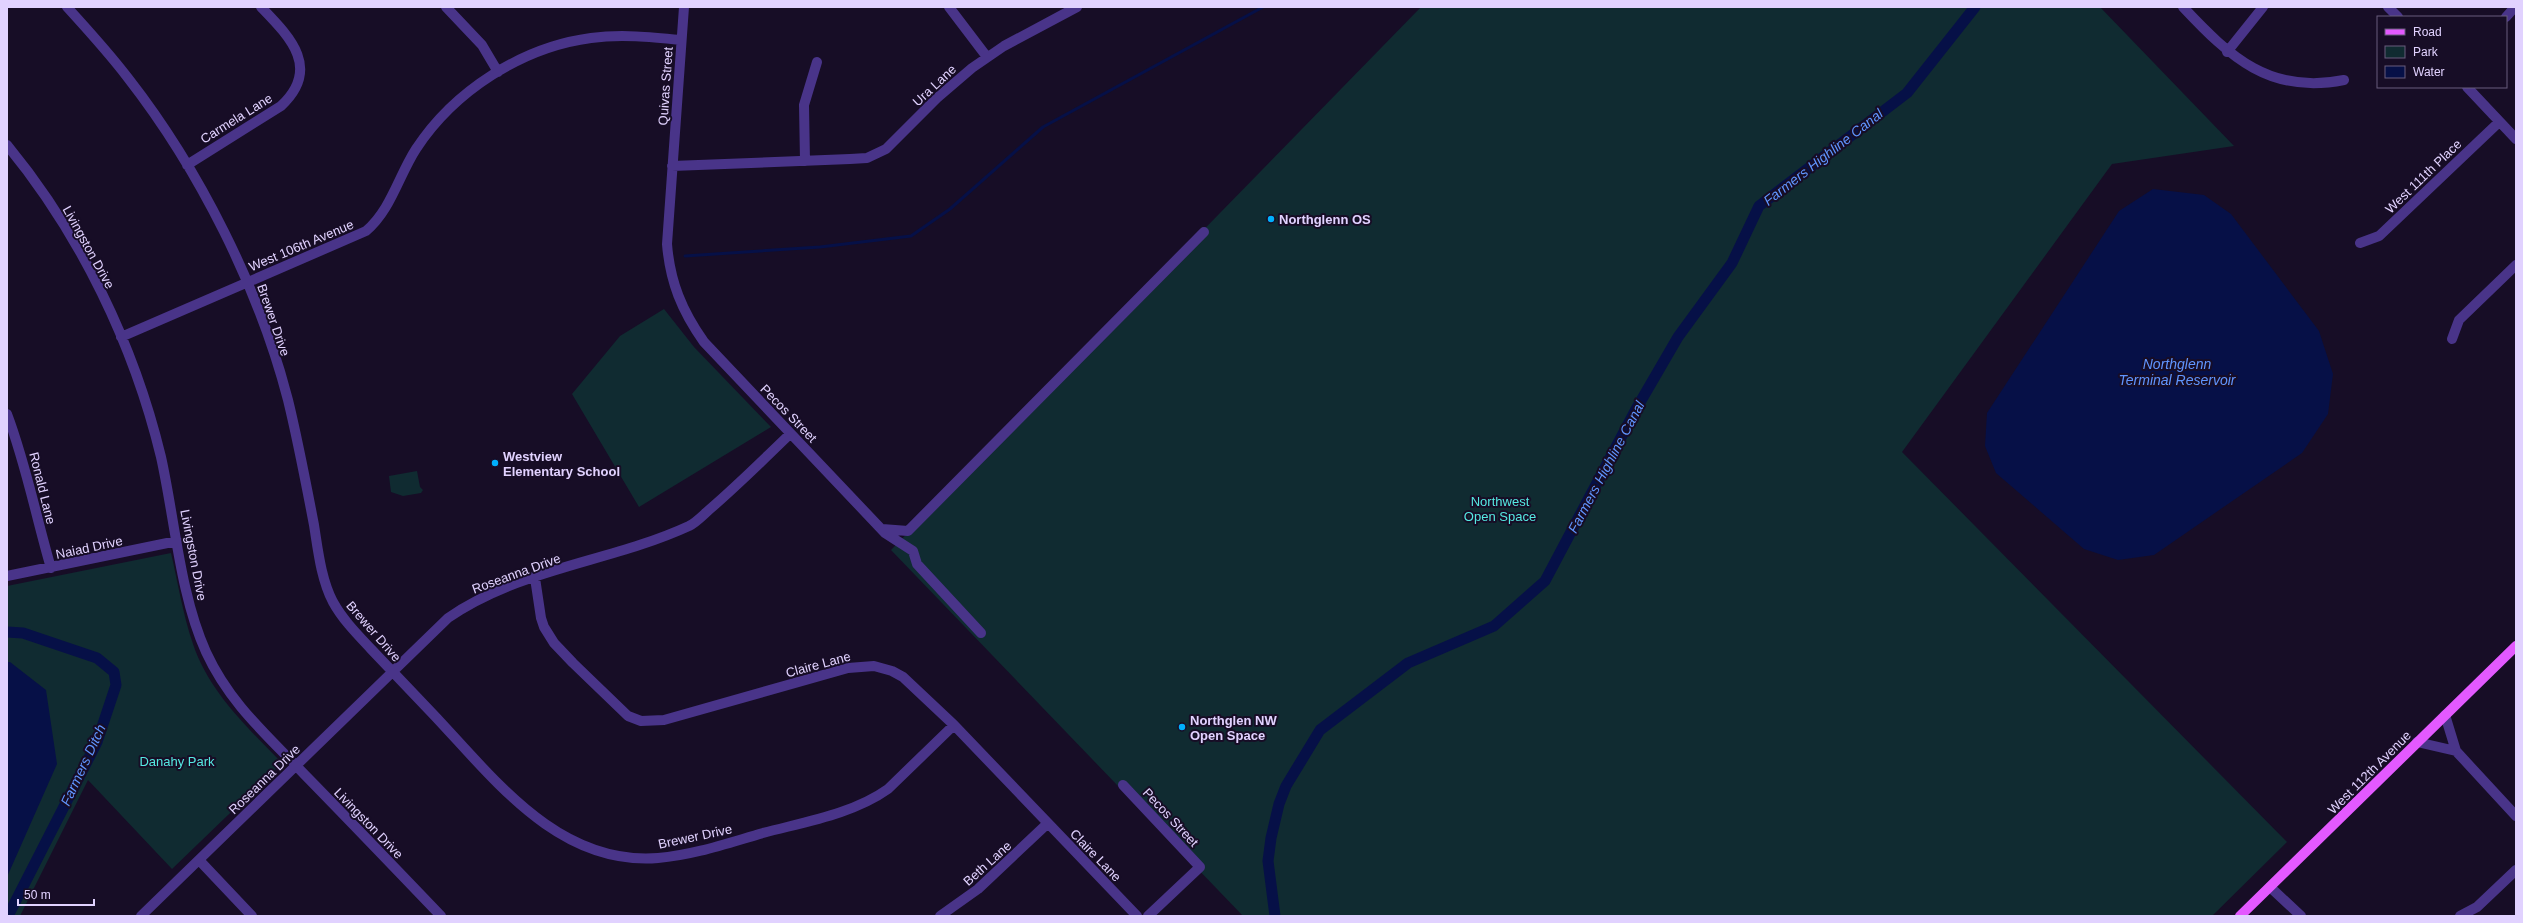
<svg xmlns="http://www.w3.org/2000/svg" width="2523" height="923" font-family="Arial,sans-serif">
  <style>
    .green { fill: #102b31 }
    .water { fill: #061047 }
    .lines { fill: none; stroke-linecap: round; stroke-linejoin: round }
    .stream { stroke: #061047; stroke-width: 3 }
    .canal { stroke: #061047; stroke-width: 11 }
    .minor { stroke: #493489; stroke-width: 10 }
    .major { stroke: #e359ff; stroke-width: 10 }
    .poi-dot { fill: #00b0fd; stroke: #170d26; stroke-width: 1.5 }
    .labels { text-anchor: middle; stroke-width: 4; stroke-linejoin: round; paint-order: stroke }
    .street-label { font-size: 13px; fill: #e1d2ff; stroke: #170d26 }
    .poi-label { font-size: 13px; font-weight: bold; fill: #e1d2ff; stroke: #170d26; text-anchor: start }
    .park-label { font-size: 13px; fill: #55e9e2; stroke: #170d26 }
    .water-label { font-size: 14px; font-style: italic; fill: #6095ff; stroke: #170d26 }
  </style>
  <rect width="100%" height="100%" fill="#170d26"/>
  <!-- green -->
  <path class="green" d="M 1421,7 L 2100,7 L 2234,146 L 2112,164 L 1902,452 L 2287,842 L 2212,916 L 1243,916 L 891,550 Z
    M 664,309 L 694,347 L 771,427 L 639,507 L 572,394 L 620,336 Z
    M 417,471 L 420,487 L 423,490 L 421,493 L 403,496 L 391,492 L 389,476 Z
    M 171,553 C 178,583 183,615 193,644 C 209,692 248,728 282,763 L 172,869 L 88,780 L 20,916 L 7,916 L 7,586 Z"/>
  <!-- water -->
  <path class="water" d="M 2153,189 L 2204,195 L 2231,214 L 2319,331 L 2333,374 L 2328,414 L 2302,453 L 2154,555 L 2118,560 L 2084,549 L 1996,473 L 1985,446 L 1987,413 L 2119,211 Z
    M 7,662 L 10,662 L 46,690 L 57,764 L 7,877 Z"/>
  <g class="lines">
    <!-- stream -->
    <path class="stream" d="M 685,256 L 820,247 L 911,236 L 950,209 L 1043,127 L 1263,7"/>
    <!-- canal -->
    <path class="canal" d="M 7,632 L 23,633 L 97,658 L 114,672 L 116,685 L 97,742 L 8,916
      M 1275,916 L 1268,861 L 1271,838 L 1279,804 L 1286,786 L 1320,730 L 1408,663 L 1494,626 L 1545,581 L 1635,411 L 1678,337 L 1732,263 L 1759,206 L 1907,93 L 1975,7"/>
    <!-- minor -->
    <path class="minor" d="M 67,7 C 88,30 109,53 128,78 C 199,169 259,288 288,400 C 298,441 306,483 314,525 C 318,550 321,579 333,602 C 343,620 357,634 371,649 C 391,670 411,691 431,712 C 493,777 557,866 658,858 C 694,855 728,843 763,833 C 804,822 853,814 888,789 L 954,725
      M 446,7 L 482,45 L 498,72
      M 684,7 L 667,244 C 670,282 682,311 704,342 L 885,533 L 913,551 L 917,564 L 981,633
      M 949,7 L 987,57
      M 2183,7 C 2230,57 2270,95 2344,80
      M 2388,7 L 2398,17
      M 2506,17 L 2515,7
      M 2227,52 L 2263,7
      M 2467,87 L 2516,139
      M 7,145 C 81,235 134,345 161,457 C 175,520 180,595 206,652 C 230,704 267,735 305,775 C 351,822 396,869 441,916
      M 805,161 L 804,105 L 817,62
      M 187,165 L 281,106 C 322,68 289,36 261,7
      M 672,166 L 850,159 L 867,158 L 886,149 L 937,98 L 972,68 L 1004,46 L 1077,7
      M 2360,243 L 2379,236 L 2499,122
      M 121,337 L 366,231 C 391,210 399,175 416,149 C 454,91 522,47 591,38 C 621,34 651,37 681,40
      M 2452,339 L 2459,320 L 2516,265
      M 7,414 C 26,464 36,517 51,568
      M 882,529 L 908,531 L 1204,232
      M 7,576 L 177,541
      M 535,578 L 541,618 L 544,627 L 554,643 L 573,663 L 628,716 L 641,721 L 664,720 L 848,668 L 874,666 L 892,671 L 903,677 L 954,725 L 1137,916
      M 2445,715 L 2456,751 L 2516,816
      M 2417,742 L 2456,751
      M 1123,785 L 1200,867 L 1148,916
      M 199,860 L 252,916
      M 2270,887 L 2301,916
      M 141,916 L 448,618 C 520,568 611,562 689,526 C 697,522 704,514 710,509 C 738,485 764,459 790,434
      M 940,916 L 978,889 L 1047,824
      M 2460,916 L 2477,907 L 2516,870"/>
    <!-- major -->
    <path class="major" d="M 2240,916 L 2516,646"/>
  </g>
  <!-- markers -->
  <g class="poi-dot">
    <circle cx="1271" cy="219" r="4"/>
    <circle cx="495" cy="463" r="4"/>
    <circle cx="1182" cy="727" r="4"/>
  </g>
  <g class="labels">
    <!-- street labels -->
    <g class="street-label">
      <text transform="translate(934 85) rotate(-43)" y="5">Ura Lane</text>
      <text transform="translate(665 86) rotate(-86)" y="5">Quivas Street</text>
      <text transform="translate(236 118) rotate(-32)" y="5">Carmela Lane</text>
      <text transform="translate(2423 176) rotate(-44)" y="5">West 111th Place</text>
      <text transform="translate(301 245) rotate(-23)" y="5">West 106th Avenue</text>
      <text transform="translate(89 247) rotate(61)" y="5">Livingston Drive</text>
      <text transform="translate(274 320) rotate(71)" y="5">Brewer Drive</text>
      <text transform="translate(789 413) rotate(46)" y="5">Pecos Street</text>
      <text transform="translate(43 488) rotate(76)" y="5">Ronald Lane</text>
      <text transform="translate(89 547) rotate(-12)" y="5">Naiad Drive</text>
      <text transform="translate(194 555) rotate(79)" y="5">Livingston Drive</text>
      <text transform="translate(516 573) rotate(-20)" y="5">Roseanna Drive</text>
      <text transform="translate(374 631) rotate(49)" y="5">Brewer Drive</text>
      <text transform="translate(818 664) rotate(-15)" y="5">Claire Lane</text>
      <text transform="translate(2369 772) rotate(-45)" y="5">West 112th Avenue</text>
      <text transform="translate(264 779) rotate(-44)" y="5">Roseanna Drive</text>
      <text transform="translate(1171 817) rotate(47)" y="5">Pecos Street</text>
      <text transform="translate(369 823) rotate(46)" y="5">Livingston Drive</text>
      <text transform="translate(695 836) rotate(-12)" y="5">Brewer Drive</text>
      <text transform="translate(1096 855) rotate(46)" y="5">Claire Lane</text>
      <text transform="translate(987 863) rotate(-42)" y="5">Beth Lane</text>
    </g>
    <!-- poi labels -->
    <g class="poi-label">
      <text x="1279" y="224">Northglenn OS</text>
      <text x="503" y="461">Westview<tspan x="503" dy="15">Elementary School</tspan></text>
      <text x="1190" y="725">Northglen NW<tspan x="1190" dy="15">Open Space</tspan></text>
    </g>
    <!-- park labels -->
    <g class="park-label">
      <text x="1500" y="506">Northwest<tspan x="1500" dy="15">Open Space</tspan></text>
      <text x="177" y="766">Danahy Park</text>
    </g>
    <!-- water labels -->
    <g class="water-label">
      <text transform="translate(1823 157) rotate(-38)" y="5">Farmers Highline Canal</text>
      <text x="2177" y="369">Northglenn<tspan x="2177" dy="16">Terminal Reservoir</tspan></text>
      <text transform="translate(1606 467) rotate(-62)" y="5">Farmers Highline Canal</text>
      <text transform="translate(83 765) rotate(-65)" y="5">Farmers Ditch</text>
    </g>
  </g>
  <!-- border -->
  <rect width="2523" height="923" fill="none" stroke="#e1d2ff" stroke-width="16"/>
  <!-- legend -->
  <rect x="2377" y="16" width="130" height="72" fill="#170d26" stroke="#685c7d"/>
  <rect x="2385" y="29" width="20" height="6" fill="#e359ff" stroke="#685c7d"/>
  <text x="2413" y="36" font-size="12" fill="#e1d2ff">Road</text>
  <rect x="2385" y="46" width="20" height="12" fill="#102b31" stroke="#685c7d"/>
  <text x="2413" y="56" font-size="12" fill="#e1d2ff">Park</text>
  <rect x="2385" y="66" width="20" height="12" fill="#061047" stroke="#685c7d"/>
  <text x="2413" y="76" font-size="12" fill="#e1d2ff">Water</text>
  <!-- scale -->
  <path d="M18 899v6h76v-6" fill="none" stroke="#e1d2ff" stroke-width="2"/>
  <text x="24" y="899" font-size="12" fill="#e1d2ff" stroke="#170d26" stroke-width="3" paint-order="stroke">50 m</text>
</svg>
